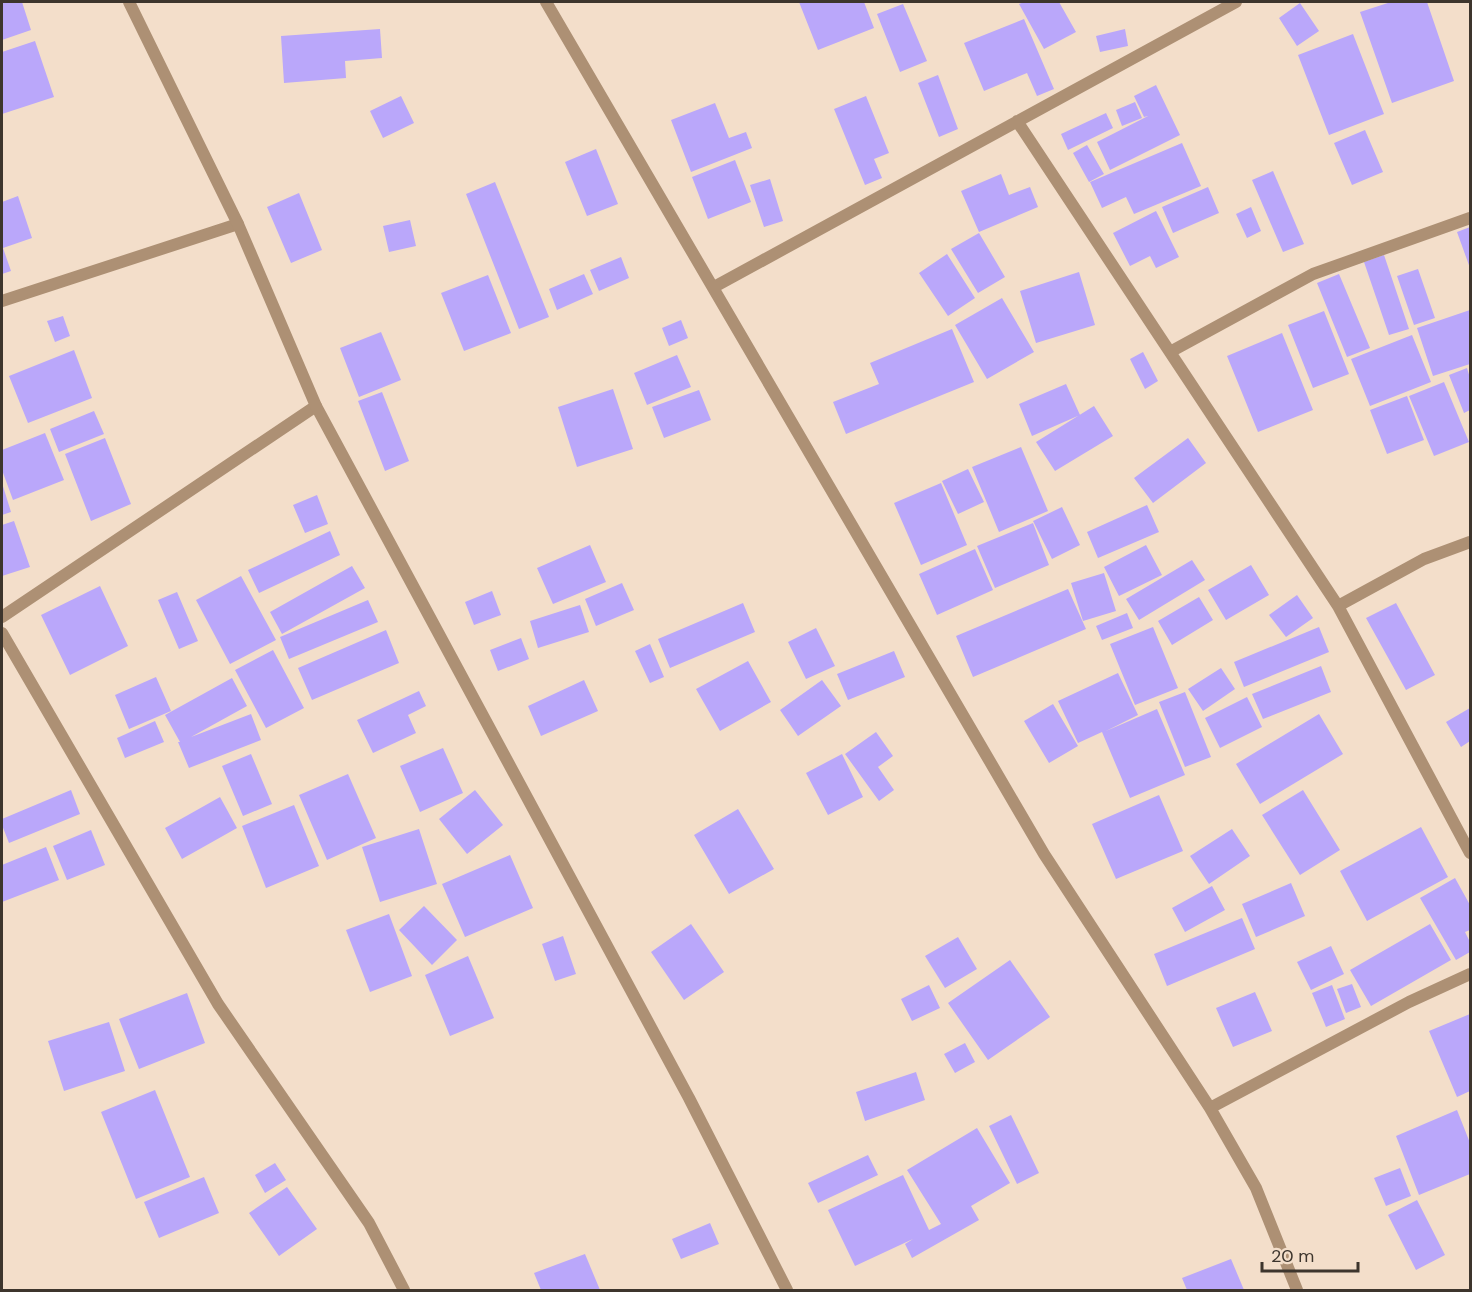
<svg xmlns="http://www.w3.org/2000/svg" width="1472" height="1292" font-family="'DM Sans',sans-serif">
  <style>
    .building { fill: #baa7fa }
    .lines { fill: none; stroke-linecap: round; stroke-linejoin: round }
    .minor { stroke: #ad9074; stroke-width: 12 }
    .tertiary { stroke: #ad9074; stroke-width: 12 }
  </style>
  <rect width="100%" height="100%" fill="#f3deca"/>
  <!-- building -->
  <path class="building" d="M 2,2 L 22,2 L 31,30 L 2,40 Z
    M 799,2 L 864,2 L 874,28 L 818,50 Z
    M 1024,2 L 1059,2 L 1076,32 L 1044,49 L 1019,4 Z
    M 1391,2 L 1427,2 L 1454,81 L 1392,103 L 1360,12 Z
    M 1300,3 L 1319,31 L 1297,46 L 1279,18 Z
    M 903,4 L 927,61 L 900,72 L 877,14 Z
    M 1024,19 L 1054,89 L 1037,96 L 1027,73 L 984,91 L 964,43 Z
    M 380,29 L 382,58 L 345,61 L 346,78 L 284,83 L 281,36 Z
    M 1125,29 L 1128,46 L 1100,52 L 1096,36 Z
    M 1353,34 L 1384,114 L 1329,135 L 1298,55 Z
    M 35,41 L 54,97 L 2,114 L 2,52 Z
    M 938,75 L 958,129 L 939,137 L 918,83 Z
    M 1156,85 L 1180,135 L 1110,170 L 1097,142 L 1148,116 L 1144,117 L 1134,96 Z
    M 401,96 L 414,123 L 383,138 L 370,111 Z
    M 866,96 L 889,153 L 874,159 L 882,178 L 865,185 L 834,109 Z
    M 1135,102 L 1142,118 L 1122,126 L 1116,110 Z
    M 715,103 L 729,138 L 746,132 L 752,148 L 691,172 L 671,120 Z
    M 1106,113 L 1113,128 L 1068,150 L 1061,134 Z
    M 1365,130 L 1383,172 L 1352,185 L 1334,143 Z
    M 1182,143 L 1201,186 L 1134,214 L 1126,197 L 1102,208 L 1090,182 Z
    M 1087,145 L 1104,174 L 1089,182 L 1073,153 Z
    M 596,149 L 618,204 L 587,216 L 565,162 Z
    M 735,160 L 751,202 L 708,219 L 692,177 Z
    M 1273,171 L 1304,244 L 1283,252 L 1252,180 Z
    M 1001,174 L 1009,195 L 1030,187 L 1038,207 L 979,232 L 961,191 Z
    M 770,179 L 783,221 L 764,227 L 750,185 Z
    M 495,182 L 549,317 L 519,329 L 466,194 Z
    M 1208,187 L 1219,213 L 1173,233 L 1162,207 Z
    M 299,193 L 322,250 L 291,263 L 267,207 Z
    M 18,196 L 32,238 L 3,248 L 11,271 L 2,274 L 2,202 Z
    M 1251,207 L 1261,231 L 1247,238 L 1236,214 Z
    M 1156,211 L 1179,257 L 1156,268 L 1150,256 L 1130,266 L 1113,233 Z
    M 410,220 L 416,246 L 389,252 L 383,226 Z
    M 1470,227 L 1470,268 L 1457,232 Z
    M 979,233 L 1005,277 L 978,293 L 951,249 Z
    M 947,254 L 975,298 L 948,316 L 919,273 Z
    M 1384,255 L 1409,329 L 1389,335 L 1364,262 Z
    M 621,257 L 629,278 L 599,291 L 590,270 Z
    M 1418,269 L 1435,318 L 1414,325 L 1397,276 Z
    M 1079,272 L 1095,325 L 1036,343 L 1020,291 Z
    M 584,274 L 593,294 L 557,310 L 549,289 Z
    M 1339,274 L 1370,348 L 1347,357 L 1317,283 Z
    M 488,275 L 511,333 L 464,351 L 441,293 Z
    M 1002,298 L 1034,352 L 987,379 L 955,325 Z
    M 1470,310 L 1470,364 L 1433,376 L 1417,328 Z
    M 1324,311 L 1349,374 L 1313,388 L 1288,325 Z
    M 63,316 L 70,336 L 55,342 L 47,321 Z
    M 681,320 L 688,338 L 669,346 L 662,328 Z
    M 952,329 L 974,382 L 846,434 L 833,402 L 879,384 L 870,363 Z
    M 381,332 L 401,380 L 359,397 L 340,348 Z
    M 1282,333 L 1313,410 L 1258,432 L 1227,356 Z
    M 1412,335 L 1431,382 L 1370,406 L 1351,359 Z
    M 74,350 L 92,398 L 28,423 L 9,376 Z
    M 1143,352 L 1158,381 L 1145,389 L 1130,359 Z
    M 677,355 L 691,387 L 647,405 L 634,373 Z
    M 1467,368 L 1470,378 L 1470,410 L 1464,413 L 1449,375 Z
    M 1444,382 L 1469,442 L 1434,456 L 1409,396 Z
    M 1066,384 L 1080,415 L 1032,436 L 1019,404 Z
    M 613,389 L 633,449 L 577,467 L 558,407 Z
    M 699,390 L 711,420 L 664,438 L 652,407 Z
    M 382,392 L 409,461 L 385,471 L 358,401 Z
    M 1407,396 L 1424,440 L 1387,454 L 1370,410 Z
    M 1094,406 L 1113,436 L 1055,471 L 1036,442 Z
    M 94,411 L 104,434 L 59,452 L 50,429 Z
    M 45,433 L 64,480 L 13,500 L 2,470 L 2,450 Z
    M 105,438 L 131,504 L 91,521 L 65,454 Z
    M 1188,438 L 1206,463 L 1153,503 L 1134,478 Z
    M 1021,447 L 1048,511 L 999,532 L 972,467 Z
    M 968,469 L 984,502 L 958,514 L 942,481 Z
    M 2,483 L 11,512 L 2,515 Z
    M 941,483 L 967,545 L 921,565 L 894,503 Z
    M 317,495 L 328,524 L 305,533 L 293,505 Z
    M 1147,505 L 1159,532 L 1098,558 L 1087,532 Z
    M 1062,507 L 1080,545 L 1052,559 L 1033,521 Z
    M 14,521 L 30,567 L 2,576 L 2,525 Z
    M 1033,523 L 1049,565 L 995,588 L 977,546 Z
    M 330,531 L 340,555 L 259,593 L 248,570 Z
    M 590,545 L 606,582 L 553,604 L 537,568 Z
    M 1146,545 L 1162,575 L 1119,596 L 1104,567 Z
    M 975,549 L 993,590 L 937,615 L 919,574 Z
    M 1192,560 L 1205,580 L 1139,620 L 1126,599 Z
    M 1251,565 L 1269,595 L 1226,620 L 1208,590 Z
    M 352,566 L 365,588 L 282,634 L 270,612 Z
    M 1104,573 L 1116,611 L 1083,621 L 1071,583 Z
    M 241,576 L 276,640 L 230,664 L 196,600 Z
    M 622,583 L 634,610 L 596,626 L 585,599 Z
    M 100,586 L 128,646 L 70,675 L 41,615 Z
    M 1068,589 L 1086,629 L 973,677 L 956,636 Z
    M 492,591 L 501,615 L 474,625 L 465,602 Z
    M 177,592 L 198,641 L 179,649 L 158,600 Z
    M 1297,595 L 1313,618 L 1286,637 L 1269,615 Z
    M 1199,597 L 1213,620 L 1172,645 L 1158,621 Z
    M 368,600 L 378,622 L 289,659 L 280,637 Z
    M 743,603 L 755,632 L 670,668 L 658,639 Z
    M 1396,603 L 1435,675 L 1406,690 L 1366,618 Z
    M 580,605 L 589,632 L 538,648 L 530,621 Z
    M 1127,613 L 1133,628 L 1102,640 L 1096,626 Z
    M 1153,627 L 1178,688 L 1135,705 L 1110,644 Z
    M 1319,627 L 1329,652 L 1244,687 L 1234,662 Z
    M 816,628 L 835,666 L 806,679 L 788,642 Z
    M 386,630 L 399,663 L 312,700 L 298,668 Z
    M 521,638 L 529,659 L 498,671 L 490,650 Z
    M 650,644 L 664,677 L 650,683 L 635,651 Z
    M 273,650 L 304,708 L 266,728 L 235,670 Z
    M 894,651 L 905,677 L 848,700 L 837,674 Z
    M 748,661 L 771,702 L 720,731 L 696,689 Z
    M 1321,666 L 1331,692 L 1263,719 L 1252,694 Z
    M 1221,668 L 1235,689 L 1203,711 L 1188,689 Z
    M 1118,673 L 1138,715 L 1106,731 L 1157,709 L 1185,775 L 1130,798 L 1102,732 L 1078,743 L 1058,701 Z
    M 156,677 L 171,711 L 129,729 L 115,695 Z
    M 232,678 L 247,706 L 191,737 L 251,714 L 261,740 L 189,768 L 178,742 L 180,742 L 165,715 Z
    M 584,680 L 598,711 L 541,736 L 528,706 Z
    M 822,680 L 841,706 L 798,736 L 780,710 Z
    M 419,691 L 426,706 L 408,715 L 416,733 L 373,753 L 357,720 Z
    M 1185,692 L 1211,757 L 1185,767 L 1159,702 Z
    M 1247,697 L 1262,727 L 1220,748 L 1205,718 Z
    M 1053,704 L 1078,746 L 1049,763 L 1024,721 Z
    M 1470,708 L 1470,741 L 1461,747 L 1446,722 Z
    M 1319,714 L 1343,754 L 1260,804 L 1236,764 Z
    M 155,721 L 164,742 L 125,758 L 117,738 Z
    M 876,732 L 893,756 L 878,767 L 894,790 L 879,801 L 845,754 Z
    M 443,748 L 463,793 L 420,812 L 400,766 Z
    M 251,754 L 272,804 L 243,816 L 222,766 Z
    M 842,754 L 863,797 L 828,815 L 806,773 Z
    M 348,774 L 376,838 L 327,860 L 299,795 Z
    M 71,790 L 80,814 L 9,843 L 2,825 L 2,819 Z
    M 475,790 L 503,825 L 467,854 L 439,819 Z
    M 1303,790 L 1340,850 L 1300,875 L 1262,815 Z
    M 1159,795 L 1183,851 L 1116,879 L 1092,824 Z
    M 220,797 L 237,828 L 182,859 L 165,828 Z
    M 294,805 L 319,866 L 266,888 L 242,826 Z
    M 738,809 L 774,869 L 729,894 L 694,835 Z
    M 1421,827 L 1448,877 L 1367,921 L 1340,871 Z
    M 419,829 L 437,884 L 380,902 L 362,847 Z
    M 1232,829 L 1250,856 L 1209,884 L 1190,856 Z
    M 91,830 L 105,865 L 67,880 L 53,846 Z
    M 46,847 L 59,880 L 2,902 L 2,865 Z
    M 510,855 L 533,908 L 465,937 L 442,884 Z
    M 1455,878 L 1470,905 L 1470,930 L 1465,932 L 1470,942 L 1470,952 L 1456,960 L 1420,898 Z
    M 1291,883 L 1305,916 L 1256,937 L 1242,904 Z
    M 1212,886 L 1225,910 L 1185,932 L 1172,908 Z
    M 424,906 L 457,940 L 432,965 L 399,930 Z
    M 389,914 L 412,976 L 370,992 L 346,930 Z
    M 1242,918 L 1255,949 L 1167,986 L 1154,954 Z
    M 691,924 L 724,972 L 684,1000 L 651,952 Z
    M 1430,924 L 1451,960 L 1371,1006 L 1350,970 Z
    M 563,936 L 576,974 L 555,981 L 542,944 Z
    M 958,937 L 977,969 L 945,988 L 925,956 Z
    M 1331,946 L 1344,974 L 1311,990 L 1297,962 Z
    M 468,956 L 494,1018 L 450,1036 L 425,975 Z
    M 1010,960 L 1050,1017 L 988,1060 L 948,1003 Z
    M 1352,984 L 1361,1007 L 1346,1013 L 1337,989 Z
    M 929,985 L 940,1008 L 912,1021 L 901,999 Z
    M 1332,985 L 1345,1019 L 1326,1027 L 1312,993 Z
    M 1255,992 L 1272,1031 L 1233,1047 L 1216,1008 Z
    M 187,993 L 205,1043 L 139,1069 L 119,1019 Z
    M 1470,1014 L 1470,1091 L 1457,1097 L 1429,1031 Z
    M 109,1022 L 125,1071 L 64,1091 L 48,1041 Z
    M 965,1043 L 975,1062 L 955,1073 L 944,1054 Z
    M 916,1072 L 925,1100 L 865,1121 L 856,1092 Z
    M 155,1090 L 190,1177 L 136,1199 L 101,1112 Z
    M 1457,1110 L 1470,1143 L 1470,1174 L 1419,1195 L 1396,1136 Z
    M 1011,1115 L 1039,1173 L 1017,1184 L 989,1126 Z
    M 977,1128 L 1010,1183 L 971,1206 L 979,1220 L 912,1258 L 905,1244 L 913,1239 L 855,1266 L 828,1210 L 903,1175 L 929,1230 L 941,1224 L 907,1170 Z
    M 868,1155 L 878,1175 L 818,1203 L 808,1183 Z
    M 275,1163 L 286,1180 L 265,1193 L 255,1175 Z
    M 1400,1168 L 1411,1196 L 1386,1206 L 1374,1178 Z
    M 204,1177 L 219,1213 L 159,1238 L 144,1202 Z
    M 287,1187 L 317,1229 L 279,1256 L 249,1213 Z
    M 1417,1200 L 1445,1255 L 1416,1270 L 1388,1215 Z
    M 710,1223 L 719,1244 L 681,1259 L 672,1239 Z
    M 585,1254 L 600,1290 L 541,1290 L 534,1273 Z
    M 1231,1259 L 1244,1290 L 1187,1290 L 1182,1278 Z"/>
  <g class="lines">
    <!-- minor -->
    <path class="minor" d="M 546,2 L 1044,854 L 1210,1108 L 1256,1188 L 1297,1290
      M 1017,121 L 1338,606 L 1470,853
      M 714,287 L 1236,2
      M 2,301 L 238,224
      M 1170,352 L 1313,274 L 1470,218
      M 1338,606 L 1424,559 L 1470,542
      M 2,617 L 316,406
      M 2,633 L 218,1004 L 369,1223 L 404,1290
      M 1210,1108 L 1409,1002 L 1470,974"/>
    <!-- tertiary -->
    <path class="tertiary" d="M 129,2 L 238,224 L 316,406 L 689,1098 L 787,1290"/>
  </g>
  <!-- border -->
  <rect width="1472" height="1292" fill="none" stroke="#3d352d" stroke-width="6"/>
  <!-- scale -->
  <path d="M1262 1262v9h96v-9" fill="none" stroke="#3d352d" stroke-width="3"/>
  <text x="1271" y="1262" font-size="18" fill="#3d352d" stroke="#f3deca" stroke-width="4.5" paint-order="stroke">20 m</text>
</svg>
